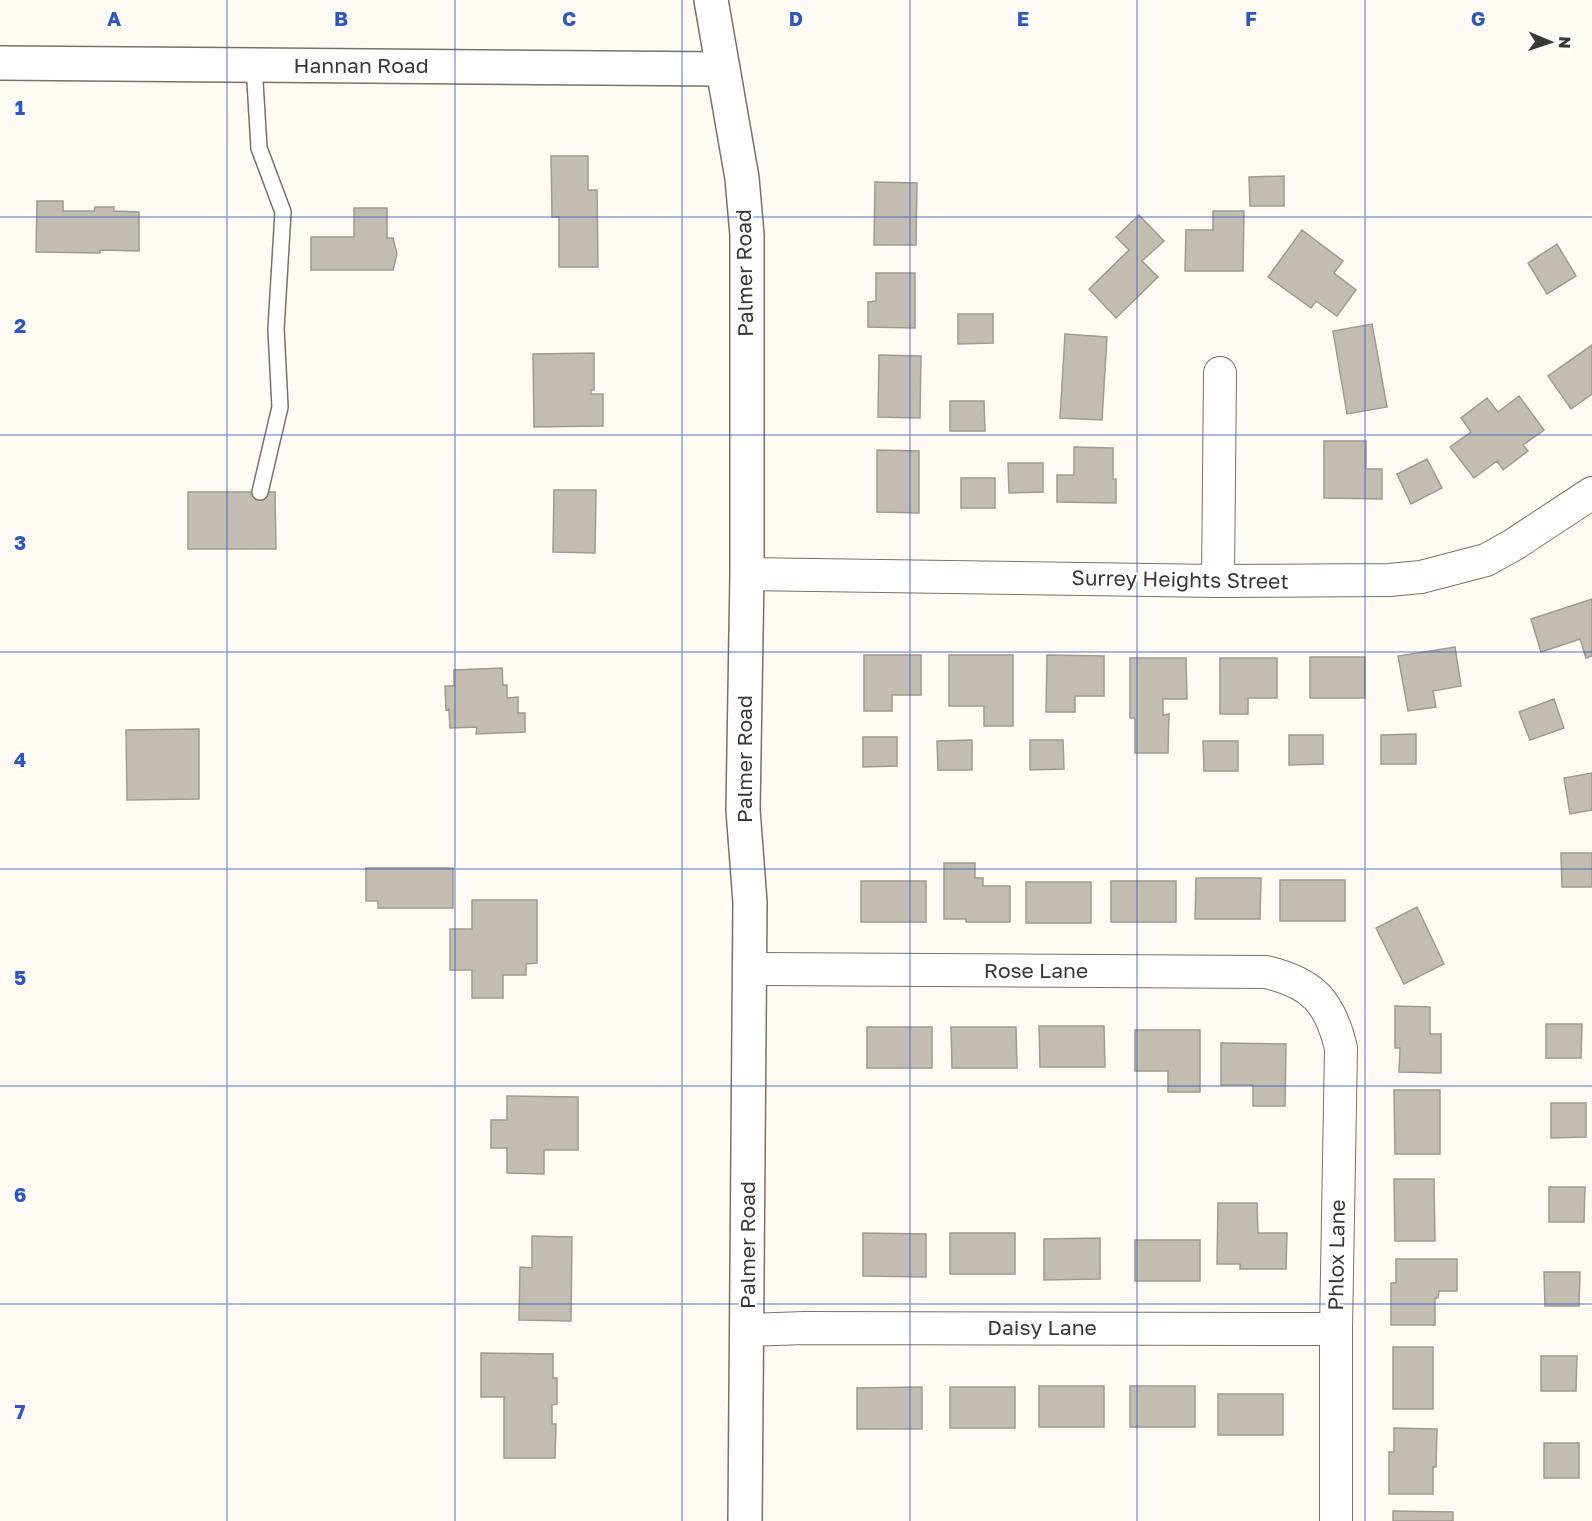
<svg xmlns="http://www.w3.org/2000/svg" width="1592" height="1521" font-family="'Golos Text',sans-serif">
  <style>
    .building { fill: #c3bdb1; stroke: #a09b90; stroke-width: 1.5 }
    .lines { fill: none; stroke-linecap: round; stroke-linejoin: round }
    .lane-casing { stroke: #777267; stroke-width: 18 }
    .street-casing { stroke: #777267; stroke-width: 34 }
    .secondary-casing { stroke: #777267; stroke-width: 36 }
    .lane { stroke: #fff; stroke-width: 15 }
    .street { stroke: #fff; stroke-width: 32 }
    .secondary { stroke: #fff; stroke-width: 33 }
    .grid { fill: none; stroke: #2c56c5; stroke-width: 1.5; stroke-opacity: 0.55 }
    .labels { text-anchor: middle; stroke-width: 4.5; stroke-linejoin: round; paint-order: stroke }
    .street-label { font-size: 21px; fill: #3a3833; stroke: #fff }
    .grid-label { font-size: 20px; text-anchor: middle; font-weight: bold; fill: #2c56c5; stroke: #fff; stroke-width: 4.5; stroke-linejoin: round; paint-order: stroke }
  </style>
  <rect width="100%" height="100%" fill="#fffbf4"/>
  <!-- building -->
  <path class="building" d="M 551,156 L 588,156 L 588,190 L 597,190 L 598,267 L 559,267 L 559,217 L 552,217 Z
    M 1284,176 L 1284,206 L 1250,206 L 1249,177 Z
    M 875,182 L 917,183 L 916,245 L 874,245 Z
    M 37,201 L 63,201 L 63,211 L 94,211 L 95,207 L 114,207 L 114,211 L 139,212 L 139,251 L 100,250 L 100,253 L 36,252 Z
    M 354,208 L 387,208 L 387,238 L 393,238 L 397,254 L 393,270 L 311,270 L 311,237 L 354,237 Z
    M 1213,211 L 1244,211 L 1243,271 L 1185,271 L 1186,230 L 1213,230 Z
    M 1139,215 L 1164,241 L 1142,261 L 1158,277 L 1116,318 L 1089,289 L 1129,250 L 1116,237 Z
    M 1302,230 L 1343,261 L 1334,273 L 1356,290 L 1337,316 L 1316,301 L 1311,308 L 1268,277 Z
    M 1557,244 L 1576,276 L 1547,294 L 1528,263 Z
    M 876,273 L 915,273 L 915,328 L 868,327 L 868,302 L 876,301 Z
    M 958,314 L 993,314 L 993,343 L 958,344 Z
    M 1372,324 L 1387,407 L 1347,414 L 1333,331 Z
    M 1065,334 L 1107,337 L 1102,420 L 1060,418 Z
    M 1592,345 L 1592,394 L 1571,409 L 1548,376 Z
    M 594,353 L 594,390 L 591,390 L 591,394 L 603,394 L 603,426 L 534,427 L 533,354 Z
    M 879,355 L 921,356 L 920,418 L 878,417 Z
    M 1519,396 L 1544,430 L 1523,445 L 1528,451 L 1503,470 L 1497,461 L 1474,478 L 1450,447 L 1471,432 L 1461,418 L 1487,398 L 1498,412 Z
    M 950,401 L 984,401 L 985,431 L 950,431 Z
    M 1324,441 L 1366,441 L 1366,469 L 1382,469 L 1382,499 L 1324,498 Z
    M 1074,447 L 1113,448 L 1113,479 L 1116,479 L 1116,503 L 1057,502 L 1057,475 L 1074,475 Z
    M 877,450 L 919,451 L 919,513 L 877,512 Z
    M 1427,459 L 1442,488 L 1411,504 L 1397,474 Z
    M 1008,463 L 1043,463 L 1043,492 L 1009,493 Z
    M 961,478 L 995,478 L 995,508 L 961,508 Z
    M 554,490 L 596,490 L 595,553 L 553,552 Z
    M 188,492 L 275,492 L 276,549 L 188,549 Z
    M 1592,599 L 1592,656 L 1586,658 L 1580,639 L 1541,652 L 1531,619 Z
    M 1455,647 L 1461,686 L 1433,691 L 1436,707 L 1408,711 L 1398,656 Z
    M 864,655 L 921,655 L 921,695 L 892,695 L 892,711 L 864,711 Z
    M 949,655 L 1013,655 L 1013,726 L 984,726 L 984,706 L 949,706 Z
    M 1047,655 L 1104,656 L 1104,696 L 1075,696 L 1075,712 L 1046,712 Z
    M 1310,657 L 1365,657 L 1365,698 L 1310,698 Z
    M 1130,658 L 1186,658 L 1187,699 L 1163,699 L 1163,715 L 1169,714 L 1168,753 L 1135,753 L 1135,718 L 1130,718 Z
    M 1220,658 L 1277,658 L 1277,698 L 1248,698 L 1248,714 L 1220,714 Z
    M 502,668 L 503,685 L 507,685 L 507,698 L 518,697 L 518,713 L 525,713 L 525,732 L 476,734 L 477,727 L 450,728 L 449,709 L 446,710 L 445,686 L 454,686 L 454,670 Z
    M 1554,699 L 1564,728 L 1530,740 L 1519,712 Z
    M 199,729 L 199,799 L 127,800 L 126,730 Z
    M 1416,734 L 1416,764 L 1381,764 L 1381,735 Z
    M 1289,735 L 1323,735 L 1323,764 L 1289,765 Z
    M 863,737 L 897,737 L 897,766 L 863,767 Z
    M 972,740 L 972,770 L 938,770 L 937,741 Z
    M 1030,740 L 1063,740 L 1064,769 L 1030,770 Z
    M 1203,741 L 1238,741 L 1238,771 L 1204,771 Z
    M 1592,773 L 1592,810 L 1570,814 L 1564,778 Z
    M 1561,853 L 1592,853 L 1592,887 L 1562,887 Z
    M 944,863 L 975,863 L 975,878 L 983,878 L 983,886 L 1010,886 L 1010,922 L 966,922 L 966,919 L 944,919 Z
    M 366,868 L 453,868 L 453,908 L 378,908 L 378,901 L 366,901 Z
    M 1196,878 L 1261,878 L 1260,919 L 1195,919 Z
    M 1280,880 L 1345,880 L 1345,921 L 1280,921 Z
    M 861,881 L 926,881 L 926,922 L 861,922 Z
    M 1111,881 L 1176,881 L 1176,922 L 1111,922 Z
    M 1026,882 L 1091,882 L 1091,923 L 1026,923 Z
    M 472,900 L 537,900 L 537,963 L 526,964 L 526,975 L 503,975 L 503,998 L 472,998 L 472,970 L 450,970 L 450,929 L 472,929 Z
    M 1417,907 L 1444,964 L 1404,984 L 1376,928 Z
    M 1395,1006 L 1430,1007 L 1430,1034 L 1441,1034 L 1441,1073 L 1399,1072 L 1400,1048 L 1395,1048 Z
    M 1546,1024 L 1582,1024 L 1581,1058 L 1546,1058 Z
    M 1039,1026 L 1104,1026 L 1105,1067 L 1040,1067 Z
    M 867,1027 L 932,1027 L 932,1068 L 867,1068 Z
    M 951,1027 L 1016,1027 L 1017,1068 L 952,1068 Z
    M 1135,1030 L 1200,1030 L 1200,1092 L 1168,1092 L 1168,1071 L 1135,1071 Z
    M 1221,1043 L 1286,1044 L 1285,1106 L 1253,1106 L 1253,1085 L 1221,1085 Z
    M 1394,1090 L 1440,1090 L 1440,1154 L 1395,1154 Z
    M 507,1096 L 578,1097 L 578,1150 L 544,1150 L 544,1174 L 507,1173 L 507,1148 L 491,1148 L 491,1120 L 507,1120 Z
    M 1551,1103 L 1586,1103 L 1586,1137 L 1551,1138 Z
    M 1394,1179 L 1434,1179 L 1435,1241 L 1395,1241 Z
    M 1549,1187 L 1585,1187 L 1584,1222 L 1549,1222 Z
    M 1218,1203 L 1257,1203 L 1258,1233 L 1287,1233 L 1286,1269 L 1240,1269 L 1240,1264 L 1217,1264 Z
    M 863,1233 L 926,1234 L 926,1277 L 863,1276 Z
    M 950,1233 L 1015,1233 L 1015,1274 L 950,1274 Z
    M 532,1236 L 572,1237 L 571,1321 L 519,1320 L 520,1267 L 532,1268 Z
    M 1100,1238 L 1100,1279 L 1044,1280 L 1044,1239 Z
    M 1135,1240 L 1200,1240 L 1200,1281 L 1135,1281 Z
    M 1396,1259 L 1457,1259 L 1457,1291 L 1439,1291 L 1438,1298 L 1435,1298 L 1435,1325 L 1391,1325 L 1391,1283 L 1396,1283 Z
    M 1544,1272 L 1580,1272 L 1579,1306 L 1545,1306 Z
    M 1393,1347 L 1433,1347 L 1433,1409 L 1393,1409 Z
    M 481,1353 L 553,1354 L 553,1378 L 557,1378 L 557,1404 L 552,1405 L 552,1424 L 556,1424 L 555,1458 L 504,1458 L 504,1397 L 481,1397 Z
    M 1541,1356 L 1577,1356 L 1576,1391 L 1541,1391 Z
    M 1039,1386 L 1104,1386 L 1104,1427 L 1039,1427 Z
    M 1130,1386 L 1195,1386 L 1195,1427 L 1130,1427 Z
    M 922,1387 L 922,1429 L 857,1429 L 857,1388 Z
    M 950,1387 L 1015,1387 L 1015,1428 L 950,1428 Z
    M 1218,1394 L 1283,1394 L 1283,1435 L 1218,1435 Z
    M 1394,1428 L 1437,1429 L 1436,1467 L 1433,1467 L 1433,1494 L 1389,1494 L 1389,1452 L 1394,1452 Z
    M 1544,1443 L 1579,1443 L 1579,1478 L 1544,1478 Z
    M 1393,1511 L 1453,1512 L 1453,1521 L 1393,1521 Z"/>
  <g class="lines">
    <!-- lane casing -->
    <g class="lane-casing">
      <path id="lane" d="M 254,65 L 259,148 L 283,212 L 276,329 L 280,407 L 260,492"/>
    </g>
    <!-- street casing -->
    <g class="street-casing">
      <path id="street" d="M 747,574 L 1218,581 L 1389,580 L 1421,577 L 1486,560 L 1513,545 L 1592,493
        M 1218,581 L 1220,373
        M 749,969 L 1266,972 C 1313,983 1330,1002 1341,1048 L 1336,1329 L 1336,1521
        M 747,1330 L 805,1328 L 1336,1329"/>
    </g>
    <!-- secondary casing -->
    <g class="secondary-casing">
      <path id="secondary" d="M 711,0 L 742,178 L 747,235 L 747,574 L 743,810 L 750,902 L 745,1521
        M 0,63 L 723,69"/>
    </g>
    <!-- lane -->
    <use href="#lane" class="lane"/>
    <!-- street -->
    <use href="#street" class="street"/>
    <!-- secondary -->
    <use href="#secondary" class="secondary"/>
  </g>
  <!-- grid -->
  <path class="grid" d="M 227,0 L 227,1521M 455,0 L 455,1521M 682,0 L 682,1521M 910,0 L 910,1521M 1137,0 L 1137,1521M 1365,0 L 1365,1521M 0,217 L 1592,217M 0,435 L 1592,435M 0,652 L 1592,652M 0,869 L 1592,869M 0,1086 L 1592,1086M 0,1304 L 1592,1304"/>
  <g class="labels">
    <!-- street labels -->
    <g class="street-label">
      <text x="361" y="73">Hannan Road</text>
      <text transform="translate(745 273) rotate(-91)" y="7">Palmer Road</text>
      <text transform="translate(1180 580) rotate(1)" y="7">Surrey Heights Street</text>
      <text transform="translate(745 759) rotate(-90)" y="7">Palmer Road</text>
      <text x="1036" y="978">Rose Lane</text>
      <text transform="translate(748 1245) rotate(-90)" y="7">Palmer Road</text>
      <text transform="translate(1337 1255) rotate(-89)" y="7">Phlox Lane</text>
      <text x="1042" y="1335">Daisy Lane</text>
    </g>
  </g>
  <g class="grid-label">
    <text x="114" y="26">A</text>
    <text x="341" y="26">B</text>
    <text x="569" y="26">C</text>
    <text x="796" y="26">D</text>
    <text x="1023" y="26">E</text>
    <text x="1251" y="26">F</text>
    <text x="1478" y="26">G</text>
    <text x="20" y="115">1</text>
    <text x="20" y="333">2</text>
    <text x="20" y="550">3</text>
    <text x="20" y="767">4</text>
    <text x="20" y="985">5</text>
    <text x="20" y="1202">6</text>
    <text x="20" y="1419">7</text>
  </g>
  <!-- north arrow -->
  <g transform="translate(1550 42) rotate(92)" stroke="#ffffff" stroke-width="4.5" paint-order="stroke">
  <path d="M0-4.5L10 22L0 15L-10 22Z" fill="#3a3833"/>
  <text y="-9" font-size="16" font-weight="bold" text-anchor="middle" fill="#3a3833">N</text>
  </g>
</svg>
